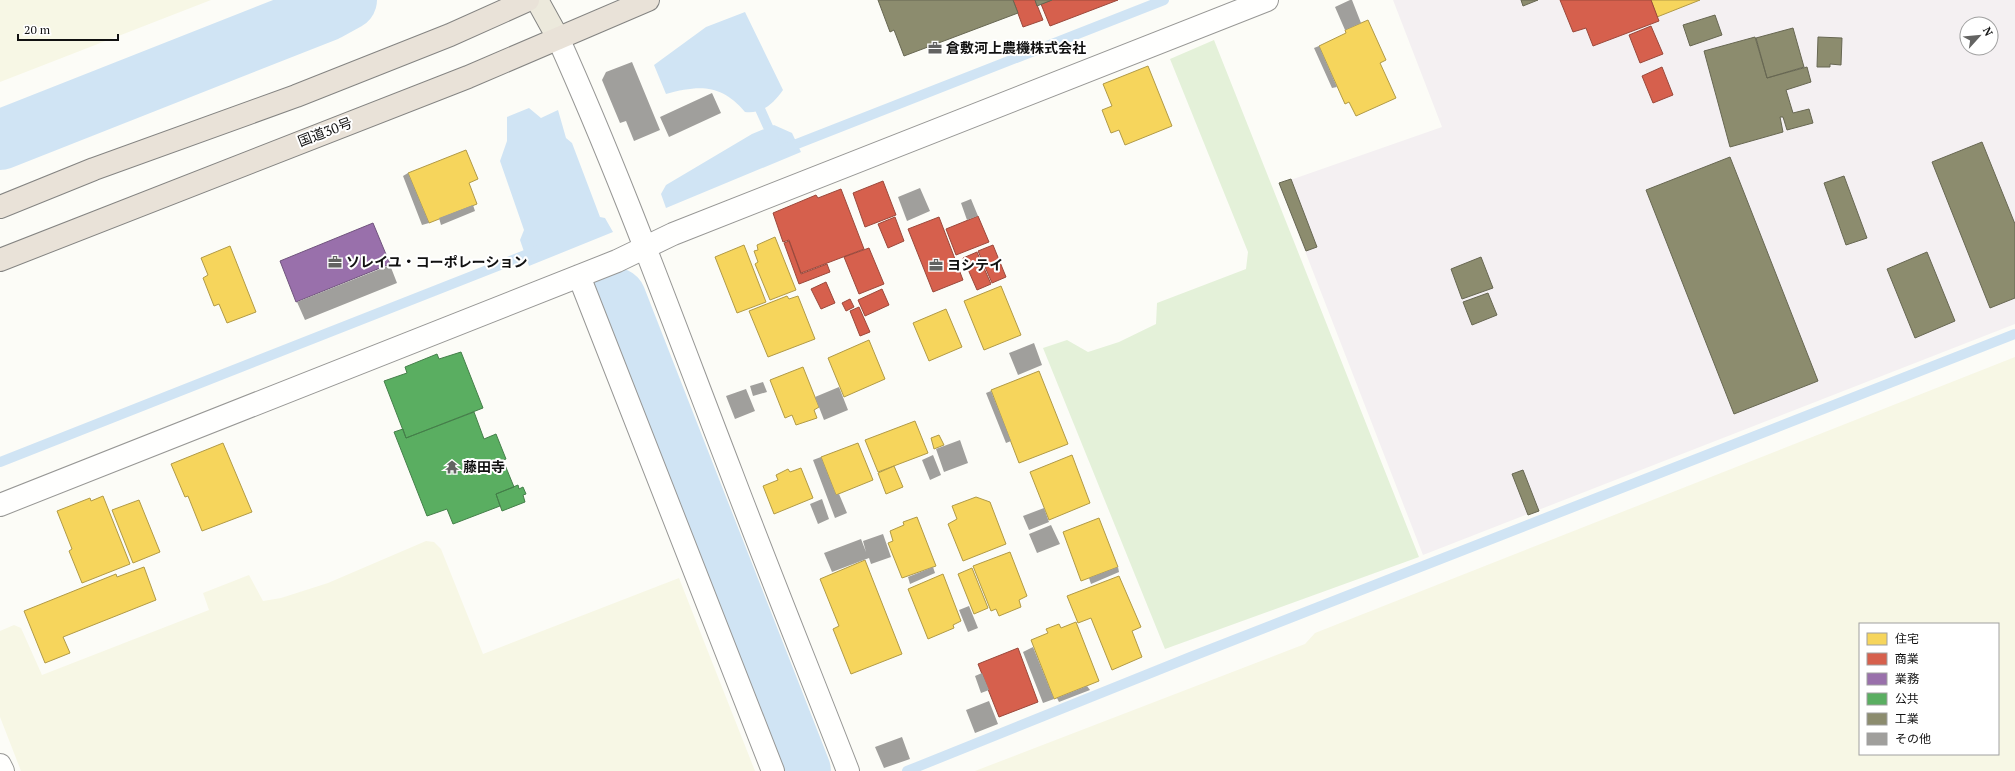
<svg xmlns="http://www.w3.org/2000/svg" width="2015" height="771" font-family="'PT Serif','Noto Sans JP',serif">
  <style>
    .industrial { fill: #f4f0f2; fill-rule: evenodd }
    .farmland { fill: #f7f7e5; fill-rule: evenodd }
    .green { fill: #e4f1d9 }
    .water { fill: #d0e4f4 }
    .homes { fill: #f6d55c; stroke: #b19a46 }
    .shops { fill: #d6604d; stroke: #9b483b }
    .offices { fill: #9970ab; stroke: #70547d }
    .public { fill: #5aae61; stroke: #447f49 }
    .industry { fill: #8c8c6e; stroke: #676752 }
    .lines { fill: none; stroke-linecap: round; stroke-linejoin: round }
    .stream { stroke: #d0e4f4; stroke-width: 10 }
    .river { stroke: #d0e4f4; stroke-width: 60 }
    .building { fill: #a09f9c }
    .street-casing { stroke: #979795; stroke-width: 24 }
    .primary-casing { stroke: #848482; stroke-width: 24 }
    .highway-casing { stroke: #848482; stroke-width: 24 }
    .street { stroke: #fffffe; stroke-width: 22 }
    .primary { stroke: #ece9dc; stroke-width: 22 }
    .highway { stroke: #e9e2d8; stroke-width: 22 }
    .labels { text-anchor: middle; stroke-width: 4; stroke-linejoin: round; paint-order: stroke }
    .poi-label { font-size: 14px; font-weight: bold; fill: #111; stroke: #fff; text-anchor: start }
    .street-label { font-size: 14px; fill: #111; stroke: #fff }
  </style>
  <rect width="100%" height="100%" fill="#fcfcf7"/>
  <!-- industrial -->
  <path class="industrial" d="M 1393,0 L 2015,0 L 2015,324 L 1423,555 L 1279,184 L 1442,127 ZM 1967,24 L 1991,24 L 1991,48 L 1967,48 Z"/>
  <!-- farmland -->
  <path class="farmland" d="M 0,0 L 211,0 L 0,82 Z
    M 2015,357 L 2015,771 L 975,771 L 1305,644 L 1315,633 ZM 1860,624 L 1998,624 L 1998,754 L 1860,754 Z
    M 426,541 L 434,542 L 441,549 L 483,654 L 679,578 L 755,771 L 21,771 L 0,717 L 0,631 L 14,625 L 21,628 L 42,675 L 209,610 L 203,593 L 249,575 L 263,601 L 281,598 L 328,583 Z"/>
  <!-- green -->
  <path class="green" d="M 1214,40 L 1419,557 L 1165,649 L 1043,348 L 1067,340 L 1088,352 L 1119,342 L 1156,324 L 1157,303 L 1246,269 L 1248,252 L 1170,59 Z"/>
  <!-- water -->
  <path class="water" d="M 745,12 L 783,90 C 773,104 762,114 745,112 C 721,84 700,85 666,94 L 654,65 L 706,27 Z
    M 529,108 L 541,118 L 558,110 L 566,138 L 572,143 L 600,217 L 605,218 L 613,232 L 529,266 L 520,240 L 524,230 L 500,161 L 507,141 L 507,117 Z
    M 774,125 L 792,133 L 801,152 L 666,208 L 661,194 L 666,185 L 752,134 Z"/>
  <!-- homes -->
  <path class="homes" d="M 1651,0 L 1700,0 L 1657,17 Z
    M 1368,20 L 1386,60 L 1380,63 L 1396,98 L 1356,116 L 1349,102 L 1345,104 L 1319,46 L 1346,33 L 1345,30 Z
    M 1148,66 L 1172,126 L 1125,145 L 1119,130 L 1111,133 L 1102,110 L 1112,106 L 1103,84 Z
    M 466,150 L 478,179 L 469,183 L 477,204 L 429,223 L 408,173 Z
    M 775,237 L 796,290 L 770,300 L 755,264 L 758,262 L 754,251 L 758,250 L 757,245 Z
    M 744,245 L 766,302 L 737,313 L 715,257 Z
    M 230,246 L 256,312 L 227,323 L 219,304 L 214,306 L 203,278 L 208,275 L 201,258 Z
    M 1001,286 L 1021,335 L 984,350 L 964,301 Z
    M 787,296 L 789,299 L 798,296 L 815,339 L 768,357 L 749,311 Z
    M 946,309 L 962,347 L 929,361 L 913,323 Z
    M 869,340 L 885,379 L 844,397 L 828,358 Z
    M 803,367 L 819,407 L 814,410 L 817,418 L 796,425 L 792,415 L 785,418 L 770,380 Z
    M 1039,371 L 1068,444 L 1019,463 L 991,390 Z
    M 915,421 L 928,453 L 878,472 L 865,440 Z
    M 939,435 L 944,445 L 934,449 L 931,438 Z
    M 223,443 L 252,512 L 202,531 L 188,496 L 185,497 L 171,464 Z
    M 858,443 L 873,480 L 836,495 L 821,457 Z
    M 1072,455 L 1090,503 L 1049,520 L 1030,472 Z
    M 894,466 L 903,487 L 886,494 L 878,473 Z
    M 801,468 L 813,498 L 774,514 L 763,486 L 778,480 L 776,475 L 788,469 L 790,472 Z
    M 103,496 L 130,564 L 82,583 L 69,551 L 72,549 L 57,511 L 90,498 L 91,501 Z
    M 976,497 L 990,502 L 1006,544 L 963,561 L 948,524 L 957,519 L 952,506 Z
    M 139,500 L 160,552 L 133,563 L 112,510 Z
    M 917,517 L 936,566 L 902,578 L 888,543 L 893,541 L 890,531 L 904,525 L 903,522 Z
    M 1099,518 L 1118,567 L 1081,581 L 1063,532 Z
    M 1010,552 L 1027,596 L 1019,600 L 1021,607 L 999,616 L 996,609 L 991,611 L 973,566 Z
    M 865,560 L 902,654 L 851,674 L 833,629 L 839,626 L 820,579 Z
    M 144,567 L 156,600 L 63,637 L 70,653 L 45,663 L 24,611 L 116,574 L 117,577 Z
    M 972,568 L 988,608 L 974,614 L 958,574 Z
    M 943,574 L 961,621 L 953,625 L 954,628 L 928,639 L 908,589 Z
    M 1119,576 L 1141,627 L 1132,631 L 1142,657 L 1112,670 L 1091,618 L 1078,623 L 1067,596 Z
    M 1076,622 L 1099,681 L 1054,699 L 1031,640 L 1048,633 L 1046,629 L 1059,624 L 1061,628 Z"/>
  <!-- shops -->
  <path class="shops" d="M 1013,0 L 1035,0 L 1043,20 L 1023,27 Z
    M 1052,0 L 1118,0 L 1050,26 L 1041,4 Z
    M 1560,0 L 1651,0 L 1659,21 L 1593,46 L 1586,28 L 1573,32 Z
    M 1651,26 L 1663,54 L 1640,63 L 1629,35 Z
    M 1662,67 L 1673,95 L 1653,103 L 1642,76 Z
    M 883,181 L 896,215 L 865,227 L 853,193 Z
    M 841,189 L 864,249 L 801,273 L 789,240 L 783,242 L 773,213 L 816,195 L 818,198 Z
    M 978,216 L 989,242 L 956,255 L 946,229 Z
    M 895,217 L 904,241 L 888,248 L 878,224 Z
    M 939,217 L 963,280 L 933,292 L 908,229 Z
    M 789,241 L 801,274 L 827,264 L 830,272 L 799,284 L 784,243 Z
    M 993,245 L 1006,277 L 992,283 L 978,251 Z
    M 869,248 L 884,284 L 859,294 L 844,257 Z
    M 977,252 L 991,284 L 977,290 L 963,258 Z
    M 826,282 L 835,303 L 821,309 L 811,289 Z
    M 882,289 L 889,305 L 865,316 L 858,300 Z
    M 850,299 L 854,307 L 846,311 L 842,303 Z
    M 859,307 L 870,332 L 860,336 L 850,311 Z
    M 1018,648 L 1038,702 L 999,717 L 978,664 Z"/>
  <!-- offices -->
  <path class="offices" d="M 373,223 L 390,264 L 296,302 L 280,261 Z"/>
  <!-- public -->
  <path class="public" d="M 461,352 L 483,408 L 406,438 L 384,381 L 407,373 L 405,367 L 437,354 L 439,359 Z
    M 474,412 L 484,439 L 496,434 L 506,459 L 494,463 L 497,469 L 505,465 L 514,487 L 496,494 L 500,506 L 453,524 L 447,509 L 427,516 L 394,432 L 403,429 L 406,438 Z
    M 518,485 L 519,489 L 523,487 L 526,494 L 523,495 L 525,502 L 502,511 L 496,494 Z"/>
  <!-- industry -->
  <path class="industry" d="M 878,0 L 1013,0 L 1018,13 L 904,56 L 894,30 L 890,32 Z
    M 1035,0 L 1052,0 L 1037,6 Z
    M 1521,0 L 1538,0 L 1523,6 Z
    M 1715,15 L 1722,35 L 1690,46 L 1683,25 Z
    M 1793,28 L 1804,67 L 1767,78 L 1756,38 Z
    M 1755,37 L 1767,78 L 1807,67 L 1811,82 L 1786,90 L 1793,113 L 1809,109 L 1813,123 L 1787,130 L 1783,117 L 1780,117 L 1783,132 L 1730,147 L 1704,51 Z
    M 1818,37 L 1842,38 L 1841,65 L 1830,64 L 1830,67 L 1817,67 Z
    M 1982,142 L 2015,224 L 2015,298 L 1990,308 L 1932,162 Z
    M 1730,157 L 1818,381 L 1734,414 L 1646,190 Z
    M 1844,176 L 1867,238 L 1846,245 L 1824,183 Z
    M 1291,179 L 1317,247 L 1306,251 L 1279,183 Z
    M 1927,252 L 1955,321 L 1915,338 L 1887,269 Z
    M 1481,257 L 1493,288 L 1462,299 L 1451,269 Z
    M 1488,293 L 1497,315 L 1472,325 L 1463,302 Z
    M 1523,470 L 1539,511 L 1528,515 L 1512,474 Z"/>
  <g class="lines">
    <!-- stream -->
    <path class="stream" d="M 755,98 L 774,140
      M 784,149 L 1164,0
      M 0,462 L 538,250
      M 907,771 L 1193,656 L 2015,334"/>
    <!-- river -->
    <path class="river" d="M 0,140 L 327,11 L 347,0
      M 616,298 L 801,771"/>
  </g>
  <!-- building -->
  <path class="building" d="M 1350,0 L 1352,0 L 1361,23 L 1345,30 L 1335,7 Z
    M 1319,46 L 1337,87 L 1332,88 L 1314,48 Z
    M 632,62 L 660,130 L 634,141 L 626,121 L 620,123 L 602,80 L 606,72 Z
    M 712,93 L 721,113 L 669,137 L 660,117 Z
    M 408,173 L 429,223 L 422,225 L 403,176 Z
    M 920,188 L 930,211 L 907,221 L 898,197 Z
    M 971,199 L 978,216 L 967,220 L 961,203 Z
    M 473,205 L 475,211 L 441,225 L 439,218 Z
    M 390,265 L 397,283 L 305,320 L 297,302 Z
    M 1034,343 L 1042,365 L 1018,375 L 1009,353 Z
    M 763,382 L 767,392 L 753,396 L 750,386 Z
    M 839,387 L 848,410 L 824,420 L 815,397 Z
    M 746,389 L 755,411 L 735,419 L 726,396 Z
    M 991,391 L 1011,441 L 1006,443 L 986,393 Z
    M 960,440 L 968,463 L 944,472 L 936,449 Z
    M 933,455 L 941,475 L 930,480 L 922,460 Z
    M 821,457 L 836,495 L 839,494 L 847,513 L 835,518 L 813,460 Z
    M 822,499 L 829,519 L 818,524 L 810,504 Z
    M 1044,508 L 1049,522 L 1029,530 L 1023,516 Z
    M 1051,525 L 1060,544 L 1037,553 L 1029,534 Z
    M 883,534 L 891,557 L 871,564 L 869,558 L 832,572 L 824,553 L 861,539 L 866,552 L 863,541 Z
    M 933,567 L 935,573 L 910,584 L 908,577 Z
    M 1118,567 L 1119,572 L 1091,584 L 1089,578 Z
    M 969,606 L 978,628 L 968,632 L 959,610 Z
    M 1033,647 L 1054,699 L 1043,703 L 1023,652 Z
    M 982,673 L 989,690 L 981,693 L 975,676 Z
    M 1087,686 L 1090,690 L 1059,702 L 1057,698 Z
    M 989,701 L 998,724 L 975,733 L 966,710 Z
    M 902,737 L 910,759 L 884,768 L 875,747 Z"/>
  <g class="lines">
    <!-- street casing -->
    <g class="street-casing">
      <path id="street" d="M 558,38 C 622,180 675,327 731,472 C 769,572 809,671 848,771
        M 579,276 L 773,771
        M 0,505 L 617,261 L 673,234 L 1267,0
        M 0,765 L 3,771"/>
    </g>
    <!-- primary casing -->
    <g class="primary-casing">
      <path id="primary" d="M 537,0 L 558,38"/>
    </g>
    <!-- highway casing -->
    <g class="highway-casing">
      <path id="highway" d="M 0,207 L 94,169 L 296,96 L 450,35 L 528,0
        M 0,260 L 468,77 L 648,0"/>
    </g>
    <!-- street -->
    <use href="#street" class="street"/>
    <!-- primary -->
    <use href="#primary" class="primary"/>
    <!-- highway -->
    <use href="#highway" class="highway"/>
  </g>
  <!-- icons -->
  <defs>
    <g id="office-bare" transform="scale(1.08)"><path d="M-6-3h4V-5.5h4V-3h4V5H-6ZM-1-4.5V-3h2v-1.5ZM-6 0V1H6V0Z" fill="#636362" stroke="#fff" stroke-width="2.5" paint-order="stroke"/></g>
    <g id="temple-bare" transform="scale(1.08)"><path d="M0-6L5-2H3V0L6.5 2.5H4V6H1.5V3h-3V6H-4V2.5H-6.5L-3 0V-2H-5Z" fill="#636362" stroke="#fff" stroke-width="2.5" paint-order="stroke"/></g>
  </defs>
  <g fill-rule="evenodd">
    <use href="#office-bare" x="935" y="48"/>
    <use href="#office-bare" x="335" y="262"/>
    <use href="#office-bare" x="936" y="265"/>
    <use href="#temple-bare" x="452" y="467"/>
  </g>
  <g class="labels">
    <!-- poi labels -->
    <g class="poi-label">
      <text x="946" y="53">倉敷河上農機株式会社</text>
      <text x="346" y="267">ソレイユ・コーポレーション</text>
      <text x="947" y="270">ヨシテイ</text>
      <text x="463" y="472">藤田寺</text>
    </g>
    <!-- street labels -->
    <g class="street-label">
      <text transform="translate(325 132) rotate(-21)" y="5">国道30号</text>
    </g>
  </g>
  <!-- legend -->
  <rect x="1859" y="623" width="140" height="132" fill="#ffffff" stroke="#a0a0a0"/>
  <rect x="1867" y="633" width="20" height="12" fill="#f6d55c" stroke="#a0a0a0"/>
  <text x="1895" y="643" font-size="12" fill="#111111">住宅</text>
  <rect x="1867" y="653" width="20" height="12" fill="#d6604d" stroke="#a0a0a0"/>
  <text x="1895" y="663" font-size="12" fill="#111111">商業</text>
  <rect x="1867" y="673" width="20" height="12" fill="#9970ab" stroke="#a0a0a0"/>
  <text x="1895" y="683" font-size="12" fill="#111111">業務</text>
  <rect x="1867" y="693" width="20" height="12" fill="#5aae61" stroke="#a0a0a0"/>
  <text x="1895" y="703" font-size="12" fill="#111111">公共</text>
  <rect x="1867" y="713" width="20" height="12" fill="#8c8c6e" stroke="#a0a0a0"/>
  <text x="1895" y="723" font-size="12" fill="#111111">工業</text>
  <rect x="1867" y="733" width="20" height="12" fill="#a09f9c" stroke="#a0a0a0"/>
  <text x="1895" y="743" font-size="12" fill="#111111">その他</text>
  <!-- north arrow -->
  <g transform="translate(1979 36) rotate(63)"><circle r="19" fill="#ffffff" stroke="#a0a0a0"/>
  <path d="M0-3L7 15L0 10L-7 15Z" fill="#636362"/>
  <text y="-6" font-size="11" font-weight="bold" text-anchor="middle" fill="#111111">N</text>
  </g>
  <!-- scale -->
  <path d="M18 34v6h100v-6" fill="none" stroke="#111111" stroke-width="2"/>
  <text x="24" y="34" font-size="12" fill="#111111" stroke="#ffffff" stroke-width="3" paint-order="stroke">20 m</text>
</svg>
